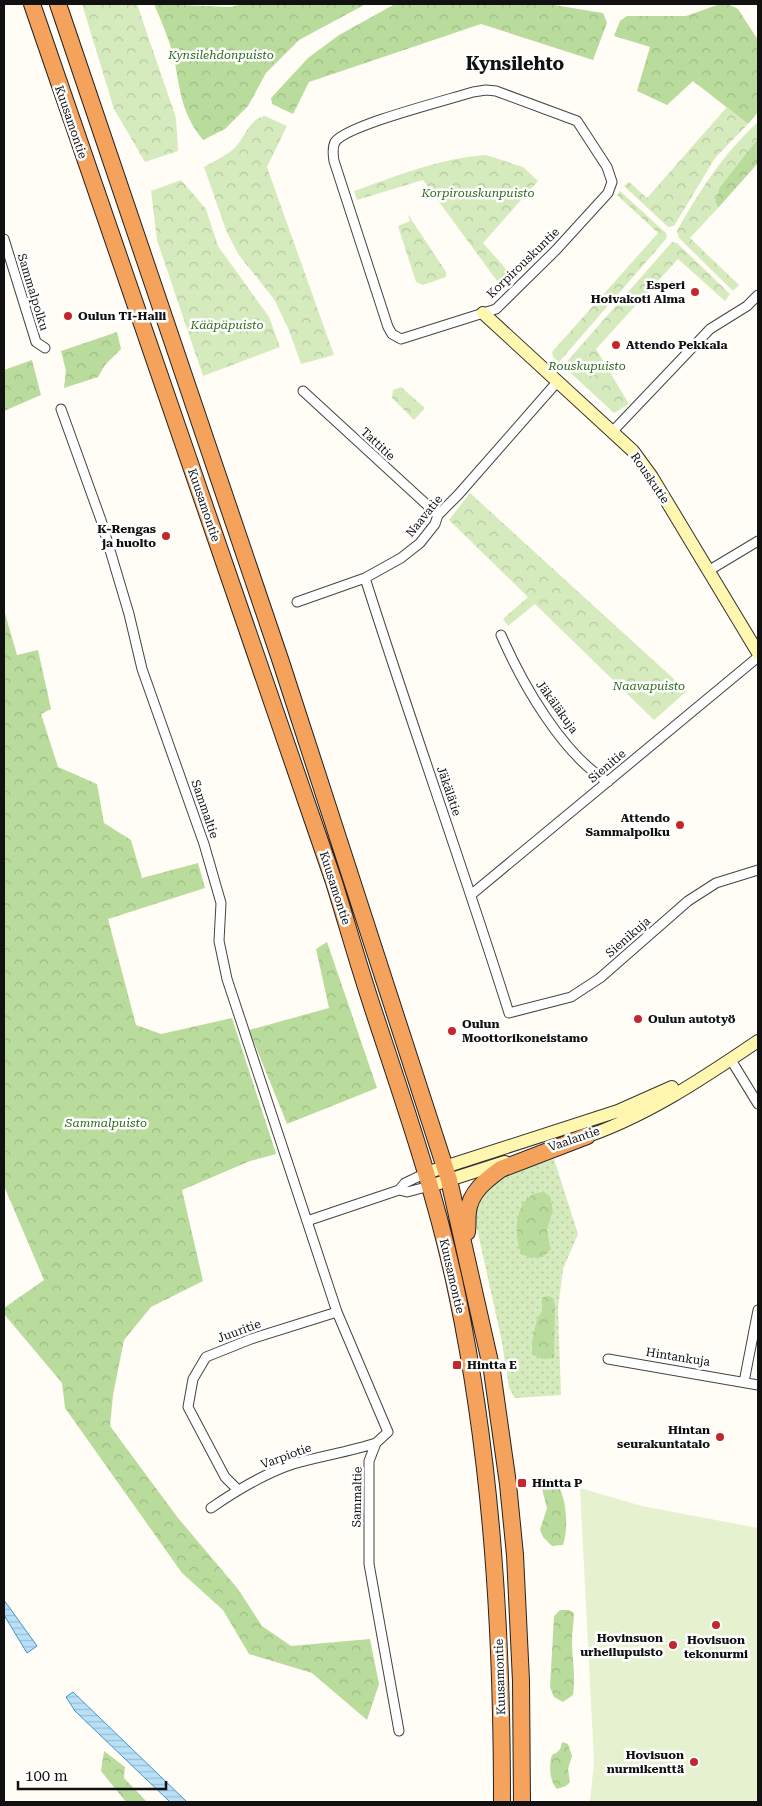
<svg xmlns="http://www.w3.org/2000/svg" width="762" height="1806" font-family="'Roboto Serif',serif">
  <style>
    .grass { fill: url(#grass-dots); fill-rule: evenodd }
    .forest { fill: url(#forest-crowns) }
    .park { fill: url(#park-crowns) }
    .pitch { fill: #e6f2cf }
    .water { fill: url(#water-rules); stroke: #3f96cf }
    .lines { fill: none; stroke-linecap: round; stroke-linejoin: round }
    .street-casing { stroke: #444; stroke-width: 11 }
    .secondary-casing { stroke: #333; stroke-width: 14 }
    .highway-casing { stroke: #222; stroke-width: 18 }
    .street { stroke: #fff; stroke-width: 9 }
    .secondary { stroke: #fff6b0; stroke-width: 12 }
    .highway { stroke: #f5a25d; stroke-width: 16 }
    .poi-dot { fill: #c4262e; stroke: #fff; stroke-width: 2 }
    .labels { text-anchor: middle; stroke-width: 5; stroke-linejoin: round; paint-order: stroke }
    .park-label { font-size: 12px; font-style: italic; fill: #2f6b1f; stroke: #fff }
    .street-label { font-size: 12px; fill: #111; stroke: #fff }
    .poi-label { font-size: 12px; font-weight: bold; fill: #111; stroke: #fff; text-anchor: end }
    .district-label { font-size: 18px; font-weight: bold; fill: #111; stroke: #fff }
  </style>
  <defs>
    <pattern id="grass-dots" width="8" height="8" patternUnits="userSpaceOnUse" patternTransform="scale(1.25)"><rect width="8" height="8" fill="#d5ebbd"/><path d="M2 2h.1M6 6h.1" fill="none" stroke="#b6c8a1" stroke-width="1.8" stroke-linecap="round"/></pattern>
    <pattern id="forest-crowns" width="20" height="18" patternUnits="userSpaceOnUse" patternTransform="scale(1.25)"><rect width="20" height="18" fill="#b9dc9c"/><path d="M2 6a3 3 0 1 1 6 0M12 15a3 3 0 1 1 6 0" fill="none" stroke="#9ebc85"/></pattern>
    <pattern id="park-crowns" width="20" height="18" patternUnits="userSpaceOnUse" patternTransform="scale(1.25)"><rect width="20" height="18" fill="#d5ebbd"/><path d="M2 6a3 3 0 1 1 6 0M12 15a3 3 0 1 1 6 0" fill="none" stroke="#b6c8a1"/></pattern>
    <pattern id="water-rules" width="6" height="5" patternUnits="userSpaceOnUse" patternTransform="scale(1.25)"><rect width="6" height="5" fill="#b9e0f7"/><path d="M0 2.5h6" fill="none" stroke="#9ebfd3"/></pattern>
  </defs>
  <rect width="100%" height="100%" fill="#fffdf5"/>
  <!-- grass -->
  <path class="grass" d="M 554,1159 L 578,1234 L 563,1269 L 558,1308 L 561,1395 L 515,1398 L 509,1388 L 502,1342 L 474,1215 C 486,1172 516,1171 554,1159 ZM 542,1191 L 551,1197 L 553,1211 L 547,1230 L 551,1249 L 528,1197 Z"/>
  <!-- forest -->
  <path class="forest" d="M 154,4 L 230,7 L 244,4 L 366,4 L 299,40 L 266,73 L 248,106 L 225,129 L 203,140 C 179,109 181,90 173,54 C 168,37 161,20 154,4 Z
    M 395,4 L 548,4 L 603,13 L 607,23 L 593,60 L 481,24 L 309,82 L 293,114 L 272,104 L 271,98 L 308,58 L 339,35 Z
    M 720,4 L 728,4 L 738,9 L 758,40 L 758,112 L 748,124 L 693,81 L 667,105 L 637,91 L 650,47 L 614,36 L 620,21 L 627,16 L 686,16 Z
    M 758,138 L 758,163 L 718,208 L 715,201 L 719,188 Z
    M 117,332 L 121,349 L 105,365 L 98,377 L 64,388 L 66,371 L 61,351 Z
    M 32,360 L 41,395 L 4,411 L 4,370 Z
    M 4,610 L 17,655 L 38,650 L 51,709 L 41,714 L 58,767 L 97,784 L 104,823 L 131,840 L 142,878 L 198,863 L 205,888 L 108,919 L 136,1025 L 161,1034 L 232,1018 L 276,1154 L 250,1161 L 182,1190 L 203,1281 L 151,1307 L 124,1340 L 113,1395 L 110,1426 L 178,1518 L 238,1589 L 262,1626 L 291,1646 L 370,1639 L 379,1684 L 367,1720 L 312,1673 L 249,1654 L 223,1610 L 182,1573 L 65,1408 L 62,1383 L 4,1314 L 4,1308 L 44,1280 L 4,1186 Z
    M 327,942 L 377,1088 L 287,1124 L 249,1030 L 329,1008 L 316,949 Z
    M 543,1191 L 551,1197 L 553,1211 L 547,1230 L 551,1249 L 543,1257 L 531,1258 L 521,1254 C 515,1237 514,1211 528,1198 C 531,1194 538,1193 543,1191 Z
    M 548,1296 L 553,1298 L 555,1306 L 554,1358 L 542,1359 L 532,1354 L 532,1342 L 537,1319 L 542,1311 L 542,1298 Z
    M 553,1478 C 567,1493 569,1527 563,1545 L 552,1546 L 543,1537 L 540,1530 L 547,1508 L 542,1489 L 546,1479 Z
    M 560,1610 L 569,1610 L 574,1613 C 574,1622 572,1631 572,1640 C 572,1659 576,1677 573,1695 L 563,1702 L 554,1697 L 550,1687 L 554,1616 Z
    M 562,1742 L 568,1744 L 572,1756 L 568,1769 L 570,1782 L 566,1786 L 557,1789 C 549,1781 549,1764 552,1755 C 559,1752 561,1749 562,1742 Z
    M 104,1751 L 125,1767 L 124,1778 L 147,1802 L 126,1802 L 101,1771 Z"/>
  <!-- park -->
  <path class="park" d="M 82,4 L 137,4 L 176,118 L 178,151 L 145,162 L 114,109 Z
    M 727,107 L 748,124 L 715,158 L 674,226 L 668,227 L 624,186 L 629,182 L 647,198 Z
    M 265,116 L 287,126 L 267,167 L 334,355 L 301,364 L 289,330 L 274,299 L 238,254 L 226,230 L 204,167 C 214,161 231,154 238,144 C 246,134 251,118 265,116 Z
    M 758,122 L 758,138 L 719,188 L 715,201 L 718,208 L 690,238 L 739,285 L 733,291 L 679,238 L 677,231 C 700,190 723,154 758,122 Z
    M 486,155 L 523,167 L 538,181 L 483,243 L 515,279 L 503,289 L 423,180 L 357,200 L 354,191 C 397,176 440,158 486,155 Z
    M 181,180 L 206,209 L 218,246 L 269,317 L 280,347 L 203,376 L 157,240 L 151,191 Z
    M 620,191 L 667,234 L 666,239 L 559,362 L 553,357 L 552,352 L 658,233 L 617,195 Z
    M 407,213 L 446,272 L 446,277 L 423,285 L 416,282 L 398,226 L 410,221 Z
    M 672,242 L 677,243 L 730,294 L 725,301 L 678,259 L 596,349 L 629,404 L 614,413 L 563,366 Z
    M 401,387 L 425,408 L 414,420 L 392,398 L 393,390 Z
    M 470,493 L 687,691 L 654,720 L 535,604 L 508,626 L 503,619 L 528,597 L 449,520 Z"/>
  <!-- pitch -->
  <path class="pitch" d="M 580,1488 L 642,1506 L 758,1528 L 758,1802 L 590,1802 L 594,1762 Z"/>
  <!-- water -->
  <path class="water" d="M 4,1600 L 37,1646 L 27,1653 L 4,1615 Z
    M 73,1692 L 187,1802 L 170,1802 L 75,1711 L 66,1697 Z"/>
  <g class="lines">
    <!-- street casing -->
    <g class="street-casing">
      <path id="street" d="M 486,90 L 496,91 L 577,121 L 607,167 L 612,182 L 608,193 L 556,250 L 496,309 L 401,339 L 392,334 L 388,327 L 334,161 C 333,155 332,148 335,142 C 347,125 448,100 473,92 Z
        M 4,239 L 36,342 L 45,348
        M 303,391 L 438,515
        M 61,409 L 101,520 L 129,614 L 142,669 L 204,844 L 221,903 L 219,941 L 227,979 L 337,1312 L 388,1432 L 376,1443 L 369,1461 L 369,1564 L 399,1731
        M 612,432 L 710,329 L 747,306 L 758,295
        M 708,571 L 758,541
        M 365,578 C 411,723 463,867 509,1013 L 571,997 L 600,978 L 688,901 L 716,883 L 758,870
        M 297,602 L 365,578 L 401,558 L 420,543 L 435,524 L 438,515 L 458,495 L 558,381
        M 501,635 C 522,683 562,754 608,782
        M 472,894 L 758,657
        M 731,1060 L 758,1104
        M 399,1190 L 405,1183 L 426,1173
        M 307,1221 L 399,1190 L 407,1192 L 430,1186
        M 608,1359 L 758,1385
        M 744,1382 L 758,1310
        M 238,1490 L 225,1477 L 188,1407 L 193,1379 L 206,1357 L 251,1339 L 337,1312
        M 211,1508 C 237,1490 263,1474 293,1464 C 320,1456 349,1452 376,1443"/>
    </g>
    <!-- secondary casing -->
    <g class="secondary-casing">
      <path id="secondary" d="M 483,313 L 633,451 L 652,477 L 758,653
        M 579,1139 C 644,1118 702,1079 758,1041
        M 426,1173 L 618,1111 L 672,1087
        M 430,1186 L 505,1162"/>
    </g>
    <!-- highway casing -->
    <g class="highway-casing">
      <path id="highway" d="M 32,4 L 334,882 C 347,924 359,967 373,1009 C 404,1103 437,1197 457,1294 C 492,1461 502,1632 502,1802
        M 58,4 L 281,662 L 449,1180 L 492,1371 L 508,1484 L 515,1555 L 521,1681 L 522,1802
        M 467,1232 C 468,1225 467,1218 468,1212 C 470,1192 486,1180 501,1169 L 587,1136"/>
    </g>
    <!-- street -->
    <use href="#street" class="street"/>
    <!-- secondary -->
    <use href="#secondary" class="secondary"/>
    <!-- highway -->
    <use href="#highway" class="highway"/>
  </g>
  <!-- markers -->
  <g class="poi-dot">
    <circle cx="695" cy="292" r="5"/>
    <circle cx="68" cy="316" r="5"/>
    <circle cx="616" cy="345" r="5"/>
    <circle cx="166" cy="536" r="5"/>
    <circle cx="680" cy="825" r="5"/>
    <circle cx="638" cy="1019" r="5"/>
    <circle cx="452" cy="1031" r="5"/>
    <rect x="452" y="1360" width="10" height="10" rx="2.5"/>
    <circle cx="720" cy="1437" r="5"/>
    <rect x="517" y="1478" width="10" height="10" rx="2.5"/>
    <circle cx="716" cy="1625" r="5"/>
    <circle cx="673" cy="1645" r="5"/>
    <circle cx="694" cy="1762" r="5"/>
  </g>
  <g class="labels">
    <!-- park labels -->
    <g class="park-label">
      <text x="221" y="59">Kynsilehdonpuisto</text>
      <text x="478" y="197">Korpirouskunpuisto</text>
      <text x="227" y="329">Kääpäpuisto</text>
      <text x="587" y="370">Rouskupuisto</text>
      <text x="649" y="690">Naavapuisto</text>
      <text x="106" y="1127">Sammalpuisto</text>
    </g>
    <!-- street labels -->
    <g class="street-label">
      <text transform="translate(71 122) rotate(71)" y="4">Kuusamontie</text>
      <text transform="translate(523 263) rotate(-44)" y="4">Korpirouskuntie</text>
      <text transform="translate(33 292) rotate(73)" y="4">Sammalpolku</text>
      <text transform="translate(378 444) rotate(43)" y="4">Tattitie</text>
      <text transform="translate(650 478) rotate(56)" y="4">Rouskutie</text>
      <text transform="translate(204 505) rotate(71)" y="4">Kuusamontie</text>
      <text transform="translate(424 516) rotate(-51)" y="4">Naavatie</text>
      <text transform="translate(557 707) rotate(54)" y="4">Jäkäläkuja</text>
      <text transform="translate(607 766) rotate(-40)" y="4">Sienitie</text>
      <text transform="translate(449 791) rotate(71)" y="4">Jäkälätie</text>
      <text transform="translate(205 809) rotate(71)" y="4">Sammaltie</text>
      <text transform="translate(335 888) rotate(72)" y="4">Kuusamontie</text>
      <text transform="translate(628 937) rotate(-41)" y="4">Sienikuja</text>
      <text transform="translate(574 1139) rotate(-19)" y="4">Vaalantie</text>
      <text transform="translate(452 1276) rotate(77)" y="4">Kuusamontie</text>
      <text transform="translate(239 1331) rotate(-20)" y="4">Juuritie</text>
      <text transform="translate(678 1357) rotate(9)" y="4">Hintankuja</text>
      <text transform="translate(286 1456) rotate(-20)" y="4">Varpiotie</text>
      <text transform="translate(357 1497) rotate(-89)" y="4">Sammaltie</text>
      <text transform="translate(500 1677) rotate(-92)" y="4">Kuusamontie</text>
    </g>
    <!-- poi labels -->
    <g class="poi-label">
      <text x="685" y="289">Esperi<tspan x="685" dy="14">Hoivakoti Alma</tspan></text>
      <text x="78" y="320" text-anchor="start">Oulun TI-Halli</text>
      <text x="626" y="349" text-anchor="start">Attendo Pekkala</text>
      <text x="156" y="533">K-Rengas<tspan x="156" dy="14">ja huolto</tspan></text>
      <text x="670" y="822">Attendo<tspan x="670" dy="14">Sammalpolku</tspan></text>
      <text x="648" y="1023" text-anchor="start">Oulun autotyö</text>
      <text x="462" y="1028" text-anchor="start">Oulun<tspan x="462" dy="14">Moottorikoneistamo</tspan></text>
      <text x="467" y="1369" text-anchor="start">Hintta E</text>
      <text x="710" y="1434">Hintan<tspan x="710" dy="14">seurakuntatalo</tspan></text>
      <text x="532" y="1487" text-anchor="start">Hintta P</text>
      <text x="663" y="1642">Hovinsuon<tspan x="663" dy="14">urheilupuisto</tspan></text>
      <text x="716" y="1644" text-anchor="middle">Hovisuon<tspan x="716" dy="14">tekonurmi</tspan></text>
      <text x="684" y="1759">Hovisuon<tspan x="684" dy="14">nurmikenttä</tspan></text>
    </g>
    <!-- district labels -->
    <g class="district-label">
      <text x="515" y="70">Kynsilehto</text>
    </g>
  </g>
  <!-- border -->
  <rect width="762" height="1806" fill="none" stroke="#111111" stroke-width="10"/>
  <!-- scale -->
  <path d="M18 1781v8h148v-8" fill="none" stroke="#111111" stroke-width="2.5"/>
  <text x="25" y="1781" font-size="15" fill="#111111" stroke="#ffffff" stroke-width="4" paint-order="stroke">100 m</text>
</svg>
